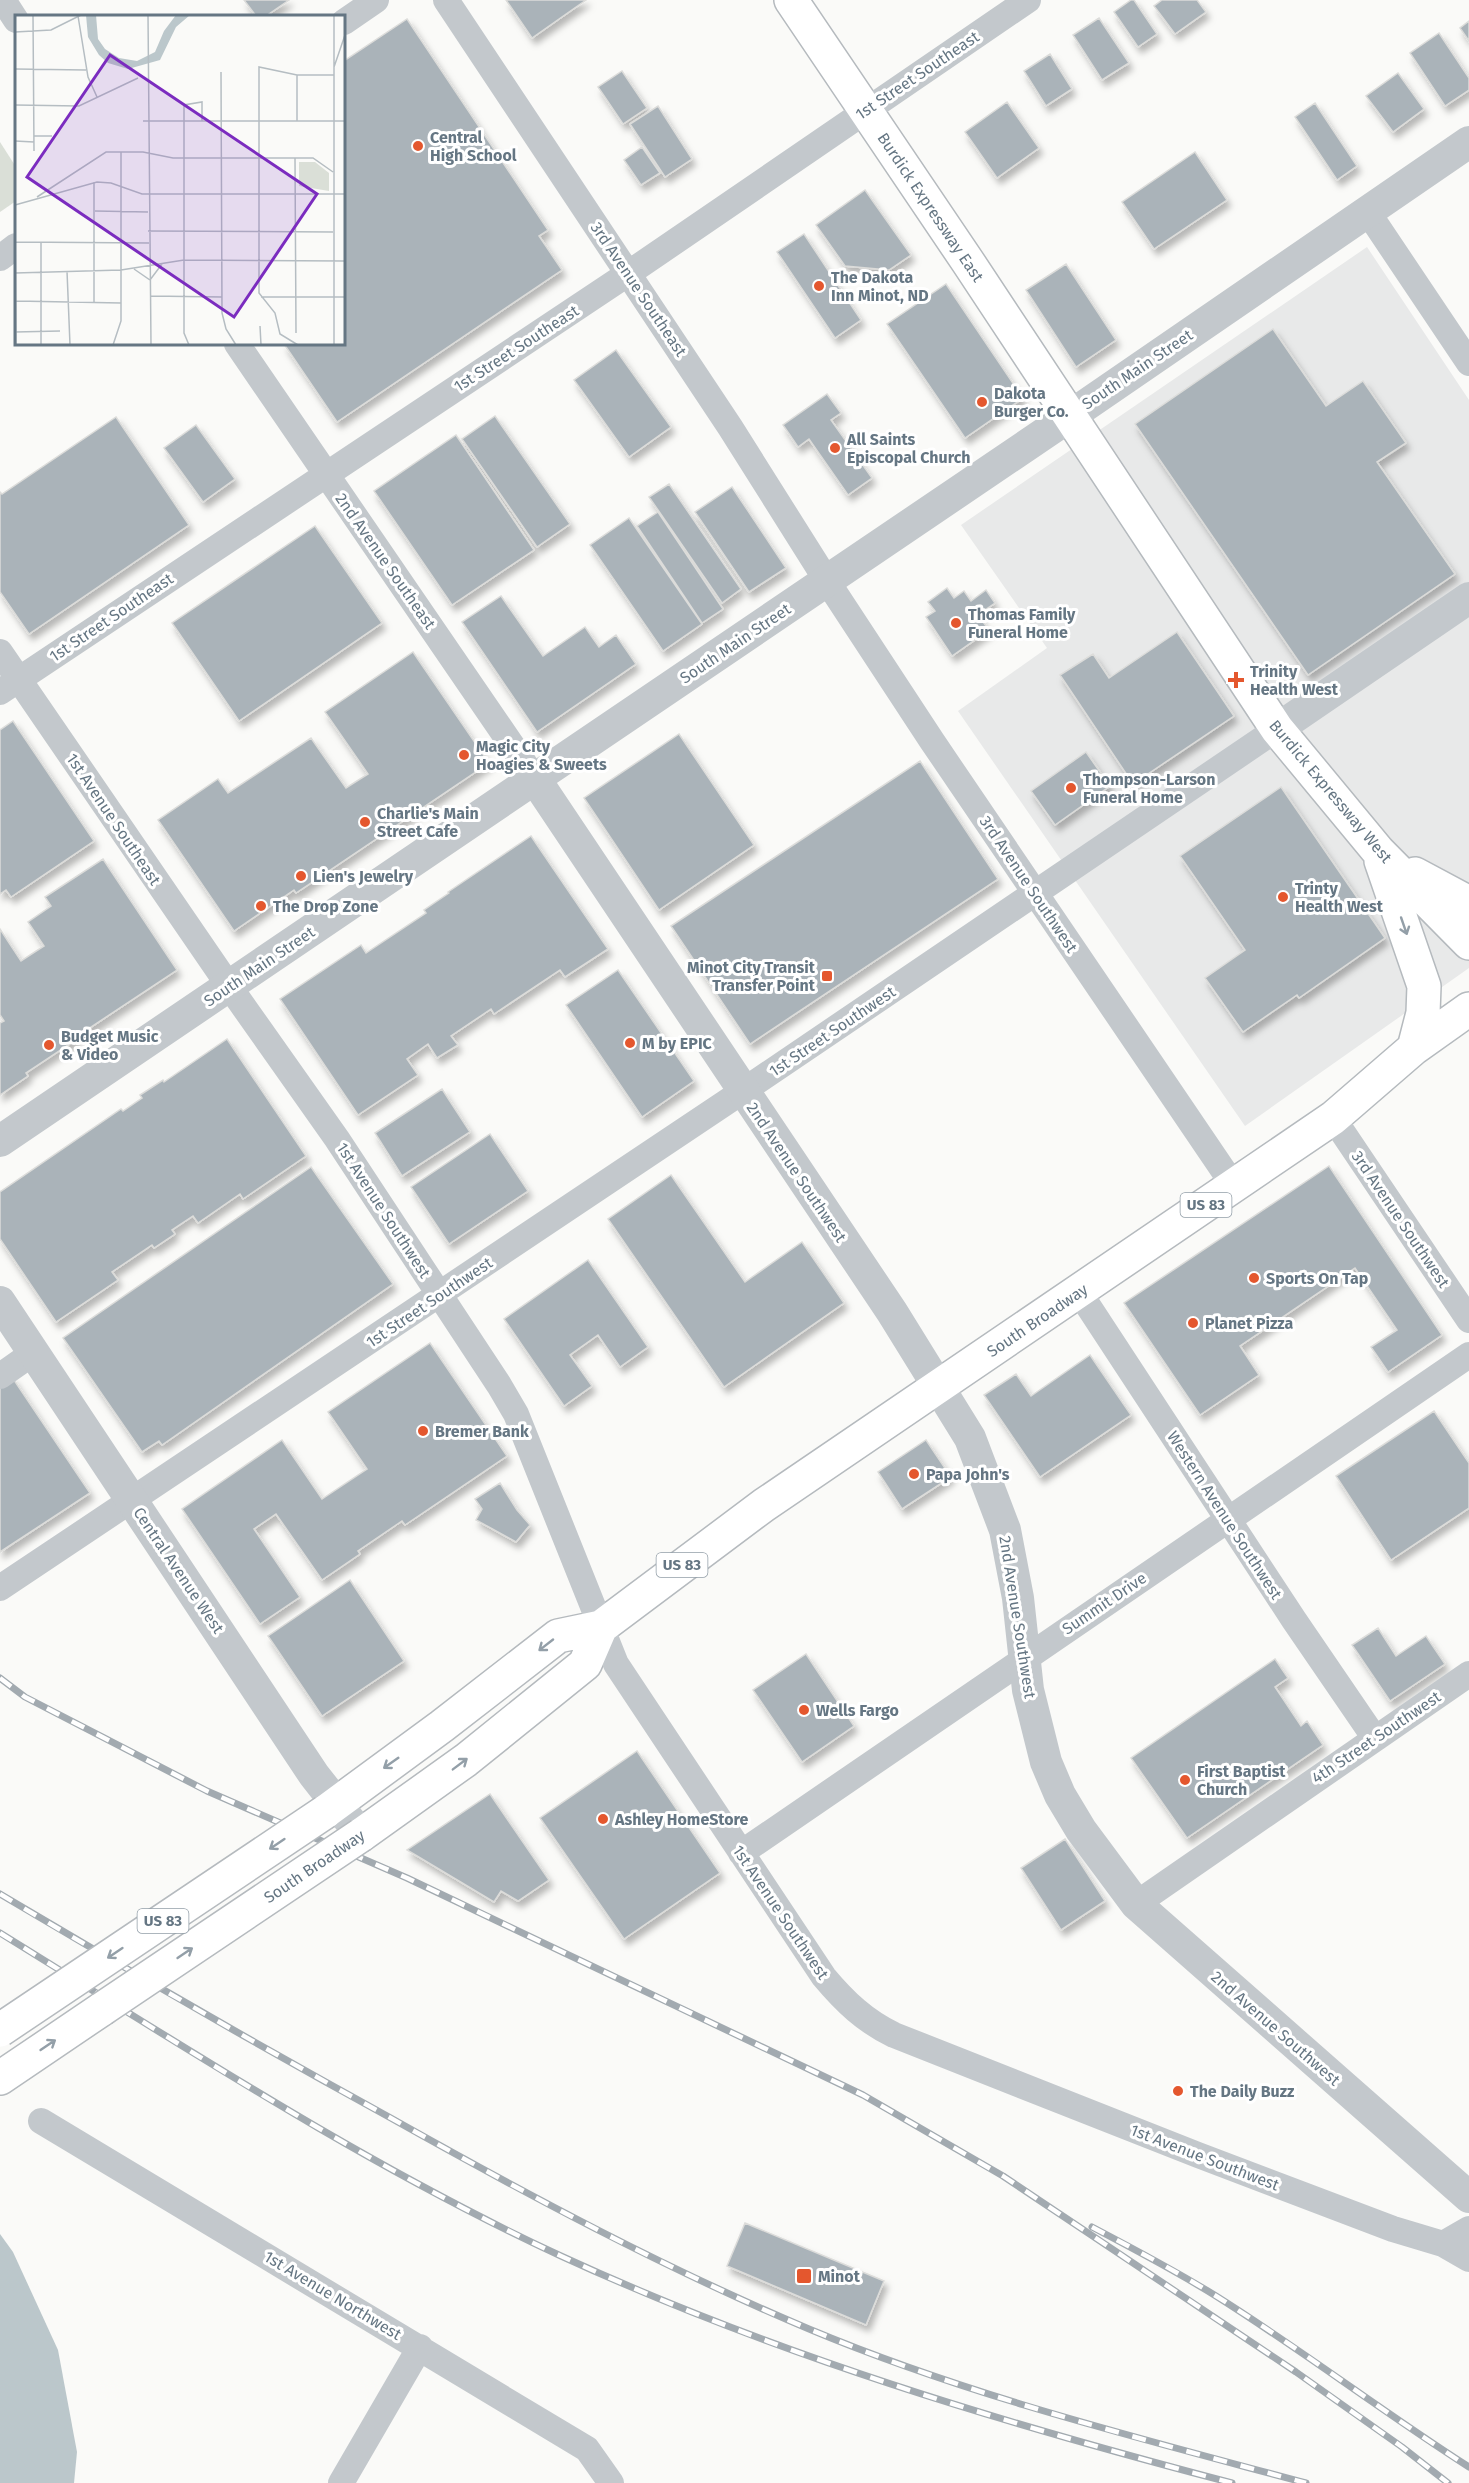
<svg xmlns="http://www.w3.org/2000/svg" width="1469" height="2483" font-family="'Fira Sans',sans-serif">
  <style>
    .built { fill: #e8e9e9 }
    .green { fill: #dadfd7 }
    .water { fill: #bbc7cb }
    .building { fill: #aab3b9; stroke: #dcdcda; stroke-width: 1.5; filter: url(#shadow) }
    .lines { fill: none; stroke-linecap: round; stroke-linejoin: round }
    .primary-casing { stroke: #b5babe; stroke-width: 36 }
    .minor { stroke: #c3c8cc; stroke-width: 26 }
    .tertiary { stroke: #c3c8cc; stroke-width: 32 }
    .primary { stroke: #fff; stroke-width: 33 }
    .rail-casing { stroke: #a2aab0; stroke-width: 7 }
    .rail { stroke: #fff; stroke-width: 4.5; stroke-dasharray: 14; stroke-linecap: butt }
    .primary-bridge-casing { stroke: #b5babe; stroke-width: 36; stroke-linecap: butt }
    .primary-bridge { stroke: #fff; stroke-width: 33 }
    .oneway { stroke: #939fa8 }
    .poi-dot { fill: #e4572e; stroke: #fff; stroke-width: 2 }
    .labels { text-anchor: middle; stroke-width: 6; stroke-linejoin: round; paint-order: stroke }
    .shield { fill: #fff; stroke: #939fa8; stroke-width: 1.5 }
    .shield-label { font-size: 15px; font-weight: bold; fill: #657683 }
    .street-label { font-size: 16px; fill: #657683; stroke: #fff }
    .poi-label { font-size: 16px; font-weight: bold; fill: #657683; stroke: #fff; text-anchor: start }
    .inset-road { fill: none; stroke: #b5bdc2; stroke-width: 1.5 }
    .view { fill: #7b2cbf; fill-opacity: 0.15; stroke: #7b2cbf; stroke-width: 3 }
    .inset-edge { fill: none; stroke: #657683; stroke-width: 3 }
  </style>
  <defs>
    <filter id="shadow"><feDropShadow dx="3.5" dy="6" stdDeviation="3" flood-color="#0004"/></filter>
  </defs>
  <rect width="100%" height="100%" fill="#fafaf8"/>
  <!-- built -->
  <path class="built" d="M 1367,247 L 1469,400 L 1469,968 L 1245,1126 L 958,711 L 1047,648 L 961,525 Z"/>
  <!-- green -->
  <path class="green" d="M 0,142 L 16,167 L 16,201 L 0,212 Z"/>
  <!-- water -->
  <path class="water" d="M 0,2234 L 13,2252 L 58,2350 L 77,2452 L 74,2483 L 0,2483 Z"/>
  <!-- building -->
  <path class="building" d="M 244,0 L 289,0 L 266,16 L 256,16 Z
    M 506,0 L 586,0 L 532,38 Z
    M 1131,0 L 1134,0 L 1157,34 L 1138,47 L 1114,12 Z
    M 1162,0 L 1197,0 L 1206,12 L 1175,34 L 1154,6 Z
    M 1099,18 L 1129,63 L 1102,80 L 1073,35 Z
    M 407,19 L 548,230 L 539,236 L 562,270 L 337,422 L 284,344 L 344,344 L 344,61 Z
    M 1469,21 L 1469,41 L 1460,28 Z
    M 1439,33 L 1469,78 L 1469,90 L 1445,106 L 1410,53 Z
    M 1050,54 L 1072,89 L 1046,106 L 1024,71 Z
    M 622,71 L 647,108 L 623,124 L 598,87 Z
    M 1398,73 L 1424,109 L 1393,132 L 1366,96 Z
    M 1007,102 L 1039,148 L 997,178 L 965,132 Z
    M 1315,103 L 1357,166 L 1337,180 L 1295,117 Z
    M 658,106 L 692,159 L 665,177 L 630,124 Z
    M 642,147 L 660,173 L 641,185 L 624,160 Z
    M 1195,152 L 1227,200 L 1154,249 L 1122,202 Z
    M 865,190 L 911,255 L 889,270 L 845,266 L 816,225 Z
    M 804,234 L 861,320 L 835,338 L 777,252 Z
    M 1066,264 L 1116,340 L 1076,367 L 1026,290 Z
    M 946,284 L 1023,398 L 965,438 L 887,324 Z
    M 1273,329 L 1326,406 L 1363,381 L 1406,443 L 1377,462 L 1455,574 L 1308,675 L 1135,424 Z
    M 616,350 L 671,427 L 629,457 L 574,380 Z
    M 827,394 L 841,413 L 831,420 L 872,478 L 848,495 L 809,439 L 798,447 L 783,425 Z
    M 495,416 L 570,524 L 537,547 L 462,439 Z
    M 116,417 L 189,525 L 29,634 L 0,592 L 0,492 L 2,494 Z
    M 196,425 L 235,479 L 203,502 L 164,448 Z
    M 456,435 L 534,550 L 452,605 L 374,491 Z
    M 669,484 L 741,589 L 722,603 L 649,497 Z
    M 732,487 L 786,568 L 749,592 L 695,512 Z
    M 658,512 L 723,609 L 702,623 L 637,526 Z
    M 629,518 L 702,624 L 663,651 L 590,545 Z
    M 315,526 L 382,623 L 239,721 L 172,623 Z
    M 947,588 L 954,598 L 964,591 L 971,601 L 986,590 L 995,603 L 978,615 L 989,630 L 952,656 L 926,617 L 935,611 L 928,602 Z
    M 501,596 L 543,656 L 585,627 L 599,647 L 616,635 L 636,664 L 537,732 L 462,622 Z
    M 1177,632 L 1234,716 L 1133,784 L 1060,675 L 1093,654 L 1109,678 Z
    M 413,652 L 489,763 L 296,893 L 294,890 L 234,931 L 158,820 L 218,779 L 228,793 L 311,738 L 346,788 L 368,774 L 325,712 Z
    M 13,721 L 94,841 L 11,897 L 6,890 L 0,894 L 0,730 Z
    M 679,734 L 754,845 L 659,910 L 584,798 Z
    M 1086,752 L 1110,786 L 1055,825 L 1031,791 Z
    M 920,761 L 998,879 L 750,1044 L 671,926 Z
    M 1281,787 L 1385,938 L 1299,998 L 1297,995 L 1243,1032 L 1205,978 L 1245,950 L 1180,856 Z
    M 531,836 L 608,949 L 565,977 L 560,970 L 494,1014 L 491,1009 L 451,1036 L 458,1045 L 437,1058 L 428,1044 L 407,1059 L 418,1075 L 358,1115 L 280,999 L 361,945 L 366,953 L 426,913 L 424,910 L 449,893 L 448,892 Z
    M 103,859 L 177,970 L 76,1037 L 77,1039 L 26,1073 L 28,1076 L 0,1095 L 0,1023 L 4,1021 L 0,1015 L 0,929 L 21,961 L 44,946 L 28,922 L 51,906 L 45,897 Z
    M 618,970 L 694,1081 L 642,1117 L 566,1005 Z
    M 227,1039 L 306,1156 L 243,1199 L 240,1194 L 198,1223 L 193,1216 L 172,1230 L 175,1234 L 154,1248 L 152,1245 L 112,1272 L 118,1280 L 56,1322 L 0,1239 L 0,1192 L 121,1109 L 123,1111 L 142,1098 L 140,1095 L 163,1080 L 164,1082 Z
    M 442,1089 L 470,1132 L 402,1176 L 375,1133 Z
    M 490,1134 L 528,1191 L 449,1244 L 411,1187 Z
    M 1329,1166 L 1442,1335 L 1388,1372 L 1371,1347 L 1397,1330 L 1355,1268 L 1240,1346 L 1259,1375 L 1200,1415 L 1124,1303 Z
    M 311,1167 L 393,1284 L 162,1445 L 159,1441 L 142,1452 L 63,1338 Z
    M 671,1175 L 745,1282 L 802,1242 L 844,1303 L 724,1387 L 608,1219 Z
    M 588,1260 L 648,1347 L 620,1367 L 598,1335 L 570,1355 L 592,1386 L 564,1406 L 504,1319 Z
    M 430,1343 L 507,1456 L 405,1525 L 402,1521 L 358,1551 L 360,1554 L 322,1580 L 276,1514 L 254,1529 L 300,1597 L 260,1624 L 182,1509 L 282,1440 L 322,1499 L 367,1469 L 328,1412 Z
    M 1090,1355 L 1131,1415 L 1040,1477 L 984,1395 L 1016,1374 L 1031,1396 Z
    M 12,1377 L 90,1493 L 0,1552 L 0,1385 Z
    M 1434,1411 L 1469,1463 L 1469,1508 L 1391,1560 L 1336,1476 Z
    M 926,1440 L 951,1477 L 902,1509 L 878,1472 Z
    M 500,1483 L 517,1510 L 530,1525 L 516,1542 L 476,1520 L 482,1509 L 475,1499 Z
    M 350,1580 L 404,1661 L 322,1716 L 268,1636 Z
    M 1378,1628 L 1396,1656 L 1426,1636 L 1445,1664 L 1390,1701 L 1352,1645 Z
    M 806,1654 L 854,1726 L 802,1762 L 753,1690 Z
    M 1275,1659 L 1288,1678 L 1275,1687 L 1301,1726 L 1307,1721 L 1323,1745 L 1187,1838 L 1131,1758 Z
    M 637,1751 L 720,1873 L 624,1939 L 540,1818 Z
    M 490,1794 L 549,1880 L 518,1901 L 501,1891 L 494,1902 L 407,1850 Z
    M 1065,1839 L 1105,1901 L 1061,1930 L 1021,1868 Z
    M 745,2223 L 884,2281 L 866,2325 L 727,2266 Z"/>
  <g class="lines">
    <!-- primary casing -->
    <g class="primary-casing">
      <path id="primary" d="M 791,0 L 968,262 L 1277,729 L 1378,851 L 1469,943
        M 1381,861 L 1424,986 L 1423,1013 L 1414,1048
        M 1415,874 L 1469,903
        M 325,1812 L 442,1726 L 558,1636 L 601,1627 L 764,1505 L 1333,1118 L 1414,1048 L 1469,1009
        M 361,1835 L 466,1760 L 585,1664 L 601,1627
        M 0,2078 L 102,2009"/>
    </g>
    <!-- minor -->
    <path class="minor" d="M 3,0 L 16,20
      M 446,0 L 730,427 L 827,581 L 932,741 L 1234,1186
      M 344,22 L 376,0
      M 1367,211 L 1469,363
      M 0,258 L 16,246
      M 237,344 L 535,779
      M 0,652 L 229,986 L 337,1139 L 499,1385 L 516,1414 L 616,1664 L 824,1977 C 845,2002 865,2021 894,2035 L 1198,2155 L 1393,2229 L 1443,2244 L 1469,2259
      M 0,692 L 629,273 L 1028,0
      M 1333,1118 L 1469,1320
      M 1079,1292 L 1294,1620 L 1374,1737
      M 0,1376 L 33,1353
      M 0,1588 L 743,1091 L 1277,729
      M 741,1853 L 1469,1355
      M 1136,1904 L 1469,1674
      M 41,2121 L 587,2449 L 611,2483
      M 1443,2244 L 1469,2229
      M 341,2483 L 420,2347"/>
    <!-- tertiary -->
    <path class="tertiary" d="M 1277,729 L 1469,598
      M 535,779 L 892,1312 L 970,1438 L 1005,1530 L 1018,1598 L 1028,1690 L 1046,1762 L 1060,1795 L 1081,1830 L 1136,1904 L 1469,2197
      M 0,1141 L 1070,416 L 1469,142
      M 0,1302 L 314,1775 L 361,1835"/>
    <!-- primary -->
    <use href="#primary" class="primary"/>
    <!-- rail casing -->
    <g class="rail-casing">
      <path id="rail" d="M 0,1678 L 25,1697 L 207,1791 L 407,1878 L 863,2095 L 1003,2176 L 1296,2372 L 1402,2447 L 1448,2483
        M 0,1894 C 129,1971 258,2045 389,2117 C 526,2194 664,2268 809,2329 C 969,2396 1139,2438 1306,2483
        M 0,1933 C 183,2046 365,2165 561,2256 C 776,2355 1003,2423 1232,2483
        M 1092,2227 C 1134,2249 1176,2271 1216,2296 C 1302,2350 1383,2412 1469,2467"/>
    </g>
    <!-- rail -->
    <use href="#rail" class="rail"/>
    <!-- primary-bridge casing -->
    <g class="primary-bridge-casing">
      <path id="primary-bridge" d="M 102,2009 L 361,1835
        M 0,2030 L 325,1812"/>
    </g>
    <!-- primary-bridge -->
    <use href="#primary-bridge" class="primary-bridge"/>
  </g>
  <!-- one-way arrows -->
  <defs><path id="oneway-shaft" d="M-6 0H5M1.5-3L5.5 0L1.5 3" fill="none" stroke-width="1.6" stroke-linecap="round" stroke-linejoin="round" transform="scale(1.5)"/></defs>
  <g class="oneway">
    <use href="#oneway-shaft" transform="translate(1404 926) rotate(71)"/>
    <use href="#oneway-shaft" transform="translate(546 1645) rotate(142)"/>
    <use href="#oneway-shaft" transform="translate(391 1763) rotate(145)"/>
    <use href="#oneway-shaft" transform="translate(460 1764) rotate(-37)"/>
    <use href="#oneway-shaft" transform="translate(277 1844) rotate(146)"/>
    <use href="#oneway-shaft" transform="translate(115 1953) rotate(146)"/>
    <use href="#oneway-shaft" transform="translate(185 1953) rotate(-34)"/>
    <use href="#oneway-shaft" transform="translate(48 2045) rotate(-34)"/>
  </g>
  <!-- markers -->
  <g class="poi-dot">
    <circle cx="418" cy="146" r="6"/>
    <circle cx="819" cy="286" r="6"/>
    <circle cx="982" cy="402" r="6"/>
    <circle cx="835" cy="448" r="6"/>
    <circle cx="956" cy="623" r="6"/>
    <path d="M1233 671h6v6h6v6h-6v6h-6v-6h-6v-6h6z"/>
    <circle cx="464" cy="755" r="6"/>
    <circle cx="1071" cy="788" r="6"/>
    <circle cx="365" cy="822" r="6"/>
    <circle cx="301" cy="876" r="6"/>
    <circle cx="1283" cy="897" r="6"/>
    <circle cx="261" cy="906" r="6"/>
    <rect x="821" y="970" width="12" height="12" rx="3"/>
    <circle cx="630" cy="1043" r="6"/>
    <circle cx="49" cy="1045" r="6"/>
    <circle cx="1254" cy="1278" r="6"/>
    <circle cx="1193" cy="1323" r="6"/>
    <circle cx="423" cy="1431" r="6"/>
    <circle cx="914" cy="1474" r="6"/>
    <circle cx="804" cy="1710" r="6"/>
    <circle cx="1185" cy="1780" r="6"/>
    <circle cx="603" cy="1819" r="6"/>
    <circle cx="1178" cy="2091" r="6"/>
    <rect x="796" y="2268" width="16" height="16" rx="3"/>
  </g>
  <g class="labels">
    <!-- shield labels -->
    <g class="shield">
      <rect x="1180.5" y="1193" width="51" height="24" rx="4.5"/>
      <rect x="656.5" y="1553" width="51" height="24" rx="4.5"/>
      <rect x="137.5" y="1909" width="51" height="24" rx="4.5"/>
    </g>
    <g class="shield-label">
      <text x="1206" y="1210">US 83</text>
      <text x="682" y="1570">US 83</text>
      <text x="163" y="1926">US 83</text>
    </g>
    <!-- street labels -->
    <g class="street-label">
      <text transform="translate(917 75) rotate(-34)" y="6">1st Street Southeast</text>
      <text transform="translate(931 207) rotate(56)" y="6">Burdick Expressway East</text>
      <text transform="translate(639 289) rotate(56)" y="6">3rd Avenue Southeast</text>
      <text transform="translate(516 348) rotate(-33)" y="6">1st Street Southeast</text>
      <text transform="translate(1137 369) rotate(-34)" y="6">South Main Street</text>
      <text transform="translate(386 561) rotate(55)" y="6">2nd Avenue Southeast</text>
      <text transform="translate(111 617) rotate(-34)" y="6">1st Street Southeast</text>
      <text transform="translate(735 643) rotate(-34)" y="6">South Main Street</text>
      <text transform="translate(1331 791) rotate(50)" y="6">Burdick Expressway West</text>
      <text transform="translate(114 819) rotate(56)" y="6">1st Avenue Southeast</text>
      <text transform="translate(1029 884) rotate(56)" y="6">3rd Avenue Southwest</text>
      <text transform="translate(259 966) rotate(-34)" y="6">South Main Street</text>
      <text transform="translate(832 1031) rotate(-34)" y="6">1st Street Southwest</text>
      <text transform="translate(797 1172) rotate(56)" y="6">2nd Avenue Southwest</text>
      <text transform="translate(384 1210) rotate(57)" y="6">1st Avenue Southwest</text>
      <text transform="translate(1401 1219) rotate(56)" y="6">3rd Avenue Southwest</text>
      <text transform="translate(429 1302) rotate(-34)" y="6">1st Street Southwest</text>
      <text transform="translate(1037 1320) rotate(-34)" y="6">South Broadway</text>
      <text transform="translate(1225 1515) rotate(57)" y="6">Western Avenue Southwest</text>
      <text transform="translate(179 1570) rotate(56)" y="6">Central Avenue West</text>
      <text transform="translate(1104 1603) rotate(-34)" y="6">Summit Drive</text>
      <text transform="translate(1018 1617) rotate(81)" y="6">2nd Avenue Southwest</text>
      <text transform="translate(1376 1737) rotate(-34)" y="6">4th Street Southwest</text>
      <text transform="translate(314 1866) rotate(-34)" y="6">South Broadway</text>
      <text transform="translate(781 1912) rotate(56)" y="6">1st Avenue Southwest</text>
      <text transform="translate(1276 2028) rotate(41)" y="6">2nd Avenue Southwest</text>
      <text transform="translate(1205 2157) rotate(21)" y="6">1st Avenue Southwest</text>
      <text transform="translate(333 2295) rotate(31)" y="6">1st Avenue Northwest</text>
    </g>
    <!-- poi labels -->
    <g class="poi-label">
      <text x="430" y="143">Central<tspan x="430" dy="18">High School</tspan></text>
      <text x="831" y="283">The Dakota<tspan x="831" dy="18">Inn Minot, ND</tspan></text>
      <text x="994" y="399">Dakota<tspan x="994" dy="18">Burger Co.</tspan></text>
      <text x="847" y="445">All Saints<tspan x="847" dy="18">Episcopal Church</tspan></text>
      <text x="968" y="620">Thomas Family<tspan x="968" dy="18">Funeral Home</tspan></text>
      <text x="1250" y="677">Trinity<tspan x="1250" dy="18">Health West</tspan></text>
      <text x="476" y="752">Magic City<tspan x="476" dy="18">Hoagies &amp; Sweets</tspan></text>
      <text x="1083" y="785">Thompson-Larson<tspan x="1083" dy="18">Funeral Home</tspan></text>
      <text x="377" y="819">Charlie's Main<tspan x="377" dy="18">Street Cafe</tspan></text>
      <text x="313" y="882">Lien's Jewelry</text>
      <text x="1295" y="894">Trinty<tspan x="1295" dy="18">Health West</tspan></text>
      <text x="273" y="912">The Drop Zone</text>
      <text x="815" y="973" text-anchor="end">Minot City Transit<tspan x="815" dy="18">Transfer Point</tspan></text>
      <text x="61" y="1042">Budget Music<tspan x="61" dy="18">&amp; Video</tspan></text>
      <text x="642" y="1049">M by EPIC</text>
      <text x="1266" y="1284">Sports On Tap</text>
      <text x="1205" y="1329">Planet Pizza</text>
      <text x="435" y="1437">Bremer Bank</text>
      <text x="926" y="1480">Papa John's</text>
      <text x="816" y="1716">Wells Fargo</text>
      <text x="1197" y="1777">First Baptist<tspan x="1197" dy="18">Church</tspan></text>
      <text x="615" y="1825">Ashley HomeStore</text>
      <text x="1190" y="2097">The Daily Buzz</text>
      <text x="818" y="2282">Minot</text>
    </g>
  </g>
  <!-- overview -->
  <g transform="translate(15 15)">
    <rect width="330" height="330" fill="#fafaf8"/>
    <path d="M 284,147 L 300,147 L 314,158 L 314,176 L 284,171 Z" fill="#dadfd7"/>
    <path d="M 71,0 L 81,0 L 83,24 L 90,34 L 104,43 L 122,46 L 140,37 L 149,16 L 161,0 L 175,0 L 161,12 L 145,45 L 113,54 L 93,48 L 84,40 L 73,22 Z" fill="#bbc7cb"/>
    <path class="inset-road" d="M 18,0 L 19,136M 133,0 L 136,330M 63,1 L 73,62 L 82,82M 0,17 L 36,15 L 66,0M 319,52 L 330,20M 0,54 L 71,55M 206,57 L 207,298 L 211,314 L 221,330M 0,90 L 64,91 L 123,63M 128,106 L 330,106M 282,106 L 282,60M 19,121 L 37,121M 0,126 L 19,127M 280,143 L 281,318M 22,182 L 91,137 L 128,137 L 158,143 L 298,143 L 318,157M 0,190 L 82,167 L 96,168 L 127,179 L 330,179M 80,196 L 133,197M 0,202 L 1,330M 133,216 L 318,217M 0,227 L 134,228M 26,227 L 26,330M 119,254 L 135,265 L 147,249M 52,256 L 55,330M 0,258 L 106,255 L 169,245 L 330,246M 135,281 L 207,282M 246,282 L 330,282M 1,286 L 106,288M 79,288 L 79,167M 245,311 L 246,330M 0,317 L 45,316M 98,330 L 106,306 L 106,137M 174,330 L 169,318 L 169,90 L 187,87 L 187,106M 283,330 L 265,319 L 260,298 L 244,278 L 244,52 L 282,60 L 319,60M 319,330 L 319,0"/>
    <path class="view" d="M 95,40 L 302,179 L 219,302 L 12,162 Z"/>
    <rect width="330" height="330" class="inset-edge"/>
  </g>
</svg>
